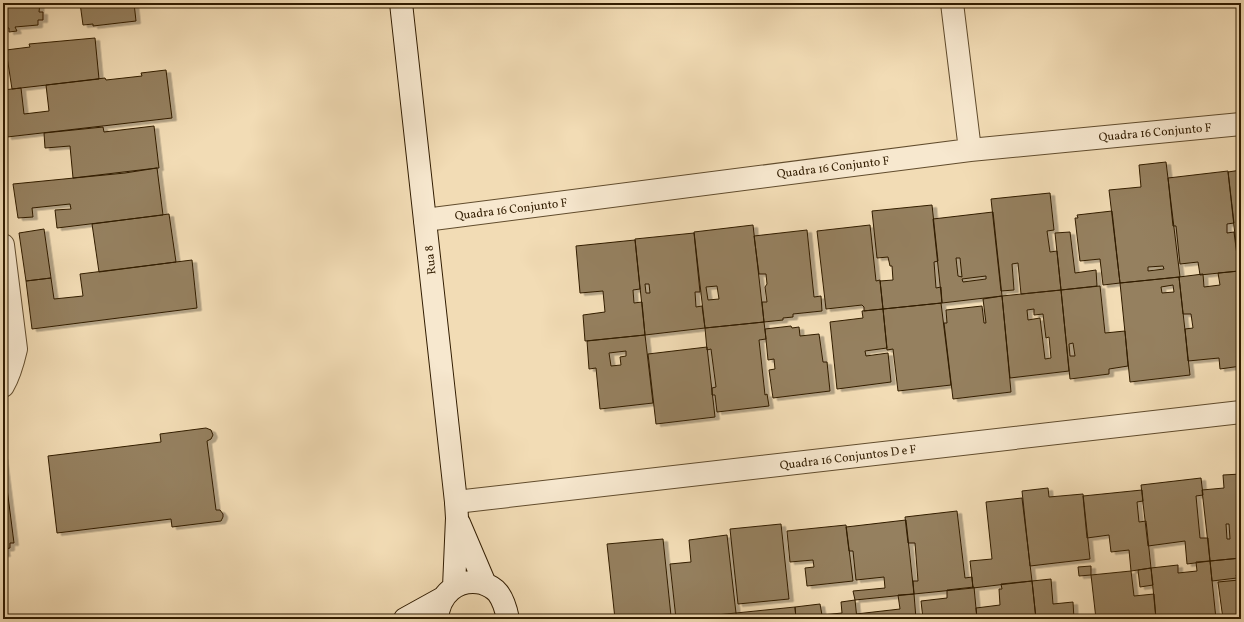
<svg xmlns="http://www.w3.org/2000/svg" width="1244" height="622" font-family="Vollkorn,serif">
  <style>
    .building { fill: #95805e; stroke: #311c00; fill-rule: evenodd; filter: url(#shadow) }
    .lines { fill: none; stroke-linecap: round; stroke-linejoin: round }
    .street-casing { stroke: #614c2d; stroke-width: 24 }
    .secondary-casing { stroke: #311c00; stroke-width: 24 }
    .street { stroke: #f7e8cf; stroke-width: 22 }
    .secondary { stroke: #f7e8cf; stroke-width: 22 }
    .labels { text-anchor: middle; stroke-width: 3; stroke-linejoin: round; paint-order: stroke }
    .street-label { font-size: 12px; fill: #311c00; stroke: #f7e8cf }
  </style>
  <defs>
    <filter id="shadow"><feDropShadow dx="4.5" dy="2.5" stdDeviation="0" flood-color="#0004"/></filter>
  </defs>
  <rect width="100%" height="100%" fill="#f2dcb5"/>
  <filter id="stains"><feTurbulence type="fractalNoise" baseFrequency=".005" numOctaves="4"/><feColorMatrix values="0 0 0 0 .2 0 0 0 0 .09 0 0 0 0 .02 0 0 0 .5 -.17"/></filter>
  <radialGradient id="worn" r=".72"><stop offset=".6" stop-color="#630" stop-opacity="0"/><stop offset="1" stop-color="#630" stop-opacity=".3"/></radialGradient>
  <!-- building -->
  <path class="building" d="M 3,3 L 40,3 L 39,12 L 43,12 L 43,20 L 38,20 L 38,25 L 15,27 L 17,31 L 9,32 L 9,28 L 5,28 Z
    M 80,3 L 134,3 L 136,21 L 93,26 L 93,24 L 83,25 Z
    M 95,38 L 99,79 L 12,89 L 6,50 L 30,47 L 29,44 Z
    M 166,70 L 172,118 L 7,137 L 3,109 L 3,90 L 21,88 L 24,114 L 49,111 L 46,85 L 105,78 L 106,80 L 142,76 L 141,73 Z
    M 154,126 L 159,168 L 157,168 L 73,178 L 70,146 L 45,148 L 44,133 L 103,127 L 104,132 Z
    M 1166,162 L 1180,277 L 1120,283 L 1109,190 L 1141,187 L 1139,165 ZM 1163,266 L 1164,269 L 1148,271 L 1148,267 Z
    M 157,168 L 163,215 L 57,228 L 55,210 L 71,209 L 70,204 L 32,208 L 33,217 L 18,218 L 13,184 L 125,173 Z
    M 1241,170 L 1241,270 L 1239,271 L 1228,172 Z
    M 1228,171 L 1234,223 L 1227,224 L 1227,233 L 1234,232 L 1239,271 L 1200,275 L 1198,262 L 1180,264 L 1176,226 L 1173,226 L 1168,178 Z
    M 1050,193 L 1054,230 L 1047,231 L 1050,252 L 1057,251 L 1061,290 L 1021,294 L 1018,263 L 1012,264 L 1014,290 L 1001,291 L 991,199 Z
    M 932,205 L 938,261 L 934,262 L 936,288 L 941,287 L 942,303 L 883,309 L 880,281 L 893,280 L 892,266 L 890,266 L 888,257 L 877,258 L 872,211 Z
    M 1112,211 L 1120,283 L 1103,285 L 1100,259 L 1080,261 L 1075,218 L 1078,218 L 1077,215 Z
    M 993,212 L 1002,296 L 942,303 L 933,219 ZM 956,258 L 960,258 L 962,277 L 958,276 ZM 986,276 L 986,279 L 963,282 L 962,279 Z
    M 169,214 L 176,262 L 99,272 L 92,224 Z
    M 753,225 L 764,322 L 705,328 L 694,232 ZM 717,286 L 719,299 L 708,300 L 706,287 Z
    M 870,225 L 876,281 L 880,280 L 883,309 L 864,311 L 864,307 L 862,305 L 826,309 L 817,231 Z
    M 44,229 L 51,278 L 26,281 L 19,233 Z
    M 807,230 L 814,297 L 821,296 L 822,311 L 793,314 L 793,317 L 783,318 L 783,320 L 764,322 L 762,302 L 767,302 L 765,287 L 767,284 L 766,274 L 759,274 L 754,236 Z
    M 1070,232 L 1075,273 L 1096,270 L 1097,286 L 1061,290 L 1055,233 Z
    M 694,233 L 700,292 L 695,292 L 696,307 L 702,306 L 705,328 L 645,335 L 635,239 ZM 645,284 L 649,284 L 650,293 L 646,293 Z
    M 635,240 L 640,289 L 633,290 L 634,303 L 642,302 L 645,335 L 585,341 L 583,315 L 605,312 L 603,291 L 580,293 L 576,246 Z
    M 192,260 L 197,308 L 32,329 L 26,281 L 51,278 L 54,299 L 83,296 L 80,274 Z
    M 1241,270 L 1241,294 L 1239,271 Z
    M 1239,271 L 1241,294 L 1241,366 L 1220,369 L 1219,358 L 1188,361 L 1185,329 L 1193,328 L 1191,314 L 1183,314 L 1179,277 L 1203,274 L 1204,287 L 1220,285 L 1218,273 Z
    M 1179,277 L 1190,375 L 1130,382 L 1120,283 ZM 1173,285 L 1174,292 L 1162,293 L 1161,287 Z
    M 1100,286 L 1105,333 L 1125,331 L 1128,366 L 1109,369 L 1109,374 L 1070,379 L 1061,290 ZM 1073,343 L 1075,356 L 1070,356 L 1069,344 Z
    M 1061,290 L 1069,371 L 1010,378 L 1002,296 ZM 1034,309 L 1034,315 L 1043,314 L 1046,338 L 1049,337 L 1051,358 L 1045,359 L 1040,318 L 1028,320 L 1027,310 Z
    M 1002,296 L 1011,392 L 953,399 L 944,323 L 947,323 L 946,310 L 982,306 L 984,323 L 986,323 L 983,299 Z
    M 941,303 L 951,385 L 898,391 L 893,349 L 887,350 L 883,309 Z
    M 883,309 L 887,348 L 865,351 L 866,356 L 888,353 L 891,382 L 837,389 L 830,322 L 863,318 L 862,311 Z
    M 764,322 L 766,339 L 759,340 L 765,395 L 767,394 L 769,406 L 717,412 L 715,395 L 712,395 L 712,388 L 716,387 L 711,349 L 707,350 L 705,328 Z
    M 791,326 L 792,328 L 799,327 L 800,336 L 819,334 L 823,362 L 827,362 L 830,391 L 773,398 L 769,370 L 775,369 L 774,359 L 768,360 L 765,329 Z
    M 645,335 L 653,403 L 600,409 L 596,368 L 589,369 L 587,341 ZM 626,351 L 626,356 L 620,357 L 621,365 L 611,366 L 609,353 Z
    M 707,347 L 715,417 L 656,424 L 648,354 Z
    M 206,428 L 211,430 L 213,435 L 211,439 L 207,441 L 216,510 L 220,510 L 223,514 L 223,517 L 221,521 L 172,527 L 171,519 L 57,533 L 48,456 L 161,442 L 160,434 Z
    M 3,457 L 14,543 L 10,543 L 10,548 L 5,549 L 6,554 L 3,554 Z
    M 1241,474 L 1241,558 L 1210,561 L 1202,490 L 1224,488 L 1223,475 ZM 1226,524 L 1229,524 L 1230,539 L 1227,539 Z
    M 1201,478 L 1203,495 L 1196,496 L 1200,538 L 1208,538 L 1210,561 L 1187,564 L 1185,541 L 1148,546 L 1141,485 Z
    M 1048,488 L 1049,497 L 1083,494 L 1090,559 L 1030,566 L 1022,491 Z
    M 1142,490 L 1143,501 L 1137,502 L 1139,522 L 1146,521 L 1151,568 L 1131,571 L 1129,550 L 1111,552 L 1109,535 L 1087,538 L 1083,496 Z
    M 1022,498 L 1032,581 L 973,588 L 970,561 L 992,559 L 986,502 Z
    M 957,511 L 965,578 L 972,577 L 973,588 L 914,594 L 913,581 L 918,581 L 915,543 L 908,543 L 905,517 Z
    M 906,520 L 914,594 L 855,600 L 853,591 L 885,588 L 884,577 L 856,580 L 853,551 L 849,551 L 846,527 Z
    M 781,524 L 789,599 L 738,604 L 730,529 Z
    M 846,525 L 853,581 L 807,586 L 805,568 L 814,567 L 813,560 L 790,562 L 787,531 Z
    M 727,535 L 736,613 L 676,619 L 670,564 L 691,562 L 689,540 Z
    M 663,539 L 671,616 L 641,619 L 615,619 L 607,544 Z
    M 1241,558 L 1241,619 L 1223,619 L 1218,582 L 1239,580 L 1239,575 L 1236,575 L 1237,578 L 1212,581 L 1210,561 Z
    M 1210,561 L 1216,619 L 1156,619 L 1151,568 L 1178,565 L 1178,573 L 1197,571 L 1196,562 Z
    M 1091,566 L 1091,575 L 1079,576 L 1078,567 Z
    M 1151,568 L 1153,585 L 1140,587 L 1138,570 Z
    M 1131,571 L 1134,596 L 1154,594 L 1156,619 L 1096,619 L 1091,575 Z
    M 1051,579 L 1053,604 L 1073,602 L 1074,619 L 1036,619 L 1032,581 Z
    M 1032,581 L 1036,619 L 977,619 L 976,608 L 1000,605 L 999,589 L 1002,589 L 1001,584 Z
    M 974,587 L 977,619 L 923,619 L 921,601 L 947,598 L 947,590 Z
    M 914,594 L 916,619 L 857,619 L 856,614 L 900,609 L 898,595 Z
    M 855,600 L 857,619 L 796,619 L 795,607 L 820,604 L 822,615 L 842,613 L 841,602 Z
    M 795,607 L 796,619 L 736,619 L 736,613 Z"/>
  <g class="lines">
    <!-- street casing -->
    <g class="street-casing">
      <path id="street" d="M 952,3 L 970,150
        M 425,220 L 970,150 L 1241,124
        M 3,245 L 16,349 C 13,362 10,374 3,386
        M 456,502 L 1241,412"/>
    </g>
    <!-- secondary casing -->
    <g class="secondary-casing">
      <path id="secondary" d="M 401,3 L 456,502 L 457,518 L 454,587
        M 459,523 L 485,584
        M 405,619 L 443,598
        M 437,619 C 439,594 457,578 482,583 C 488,585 494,588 498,593 C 504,601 506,609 508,619"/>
    </g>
    <!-- street -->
    <use href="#street" class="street"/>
    <!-- secondary -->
    <use href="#secondary" class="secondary"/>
  </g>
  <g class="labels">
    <!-- street labels -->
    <g class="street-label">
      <text transform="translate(1155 132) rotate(-5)" y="4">Quadra 16 Conjunto F</text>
      <text transform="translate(833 167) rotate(-7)" y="4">Quadra 16 Conjunto F</text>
      <text transform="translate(511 209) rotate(-7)" y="4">Quadra 16 Conjunto F</text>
      <text transform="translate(430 260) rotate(-96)" y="4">Rua 8</text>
      <text transform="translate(848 457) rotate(-7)" y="4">Quadra 16 Conjuntos D e F</text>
    </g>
  </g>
  <!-- margin -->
  <rect width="1244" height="622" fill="none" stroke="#f2dcb5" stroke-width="16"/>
  <rect x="4" y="4" width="1236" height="614" fill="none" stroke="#311c00" stroke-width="2"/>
  <rect x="8" y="8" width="1228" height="606" fill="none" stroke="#311c00"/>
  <rect width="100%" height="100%" filter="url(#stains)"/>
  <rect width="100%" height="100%" fill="url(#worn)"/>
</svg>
